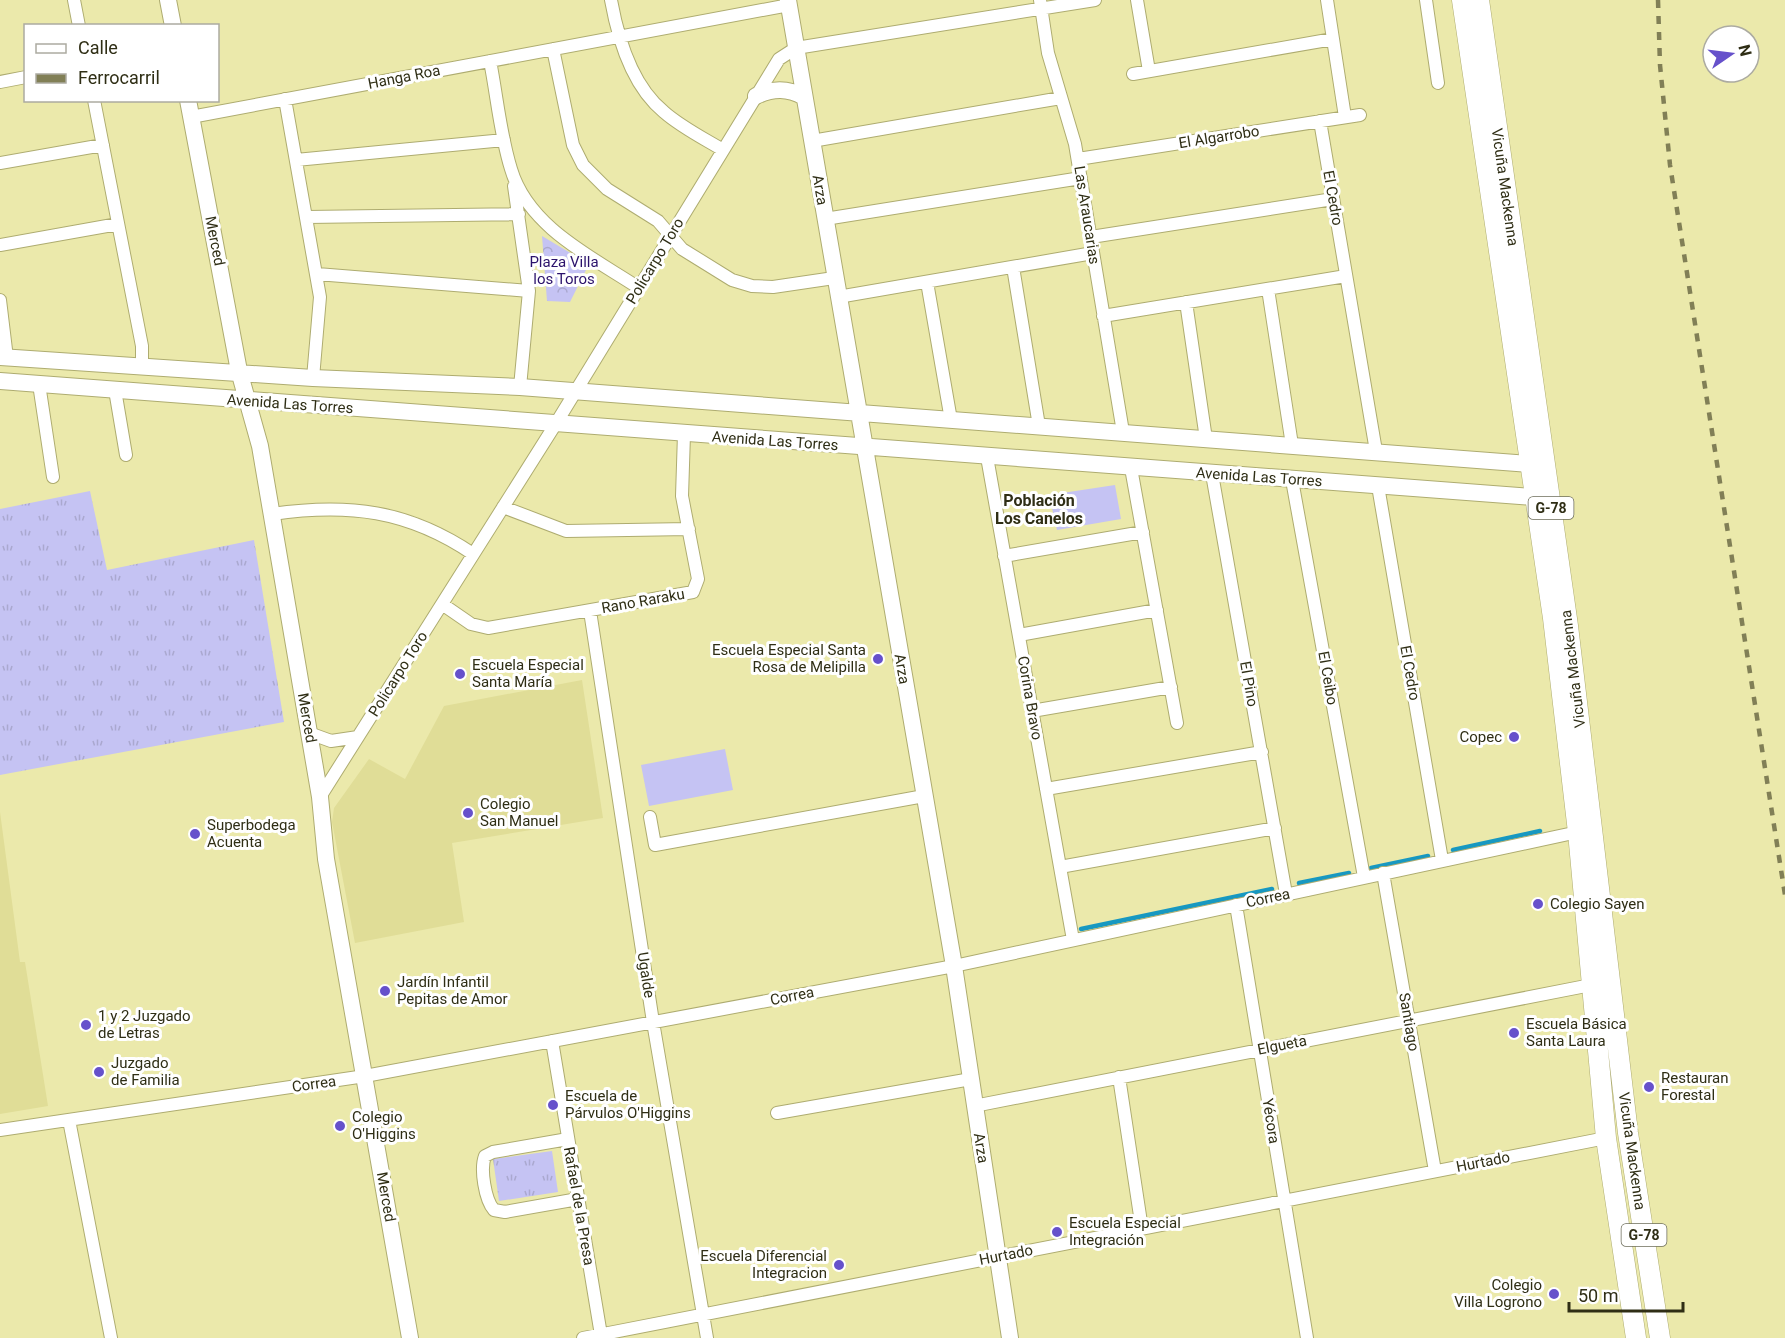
<svg xmlns="http://www.w3.org/2000/svg" width="1785" height="1338" font-family="Roboto,sans-serif">
  <style>
    .built { fill: #e0dd97 }
    .grass { fill: url(#grass-tufts) }
    .park { fill: url(#park-crowns) }
    .pitch { fill: #c5c3f3 }
    .lines { fill: none; stroke-linecap: round; stroke-linejoin: round }
    .stream { stroke: #1798c1; stroke-width: 4.5 }
    .street-casing { stroke: #aeac70; stroke-width: 14 }
    .secondary-casing { stroke: #aeac70; stroke-width: 18 }
    .primary-casing { stroke: #aeac70; stroke-width: 21 }
    .street { stroke: #fff; stroke-width: 12 }
    .secondary { stroke: #fff; stroke-width: 16 }
    .primary { stroke: #fff; stroke-width: 20 }
    .rail { stroke: #817f56; stroke-width: 4.5; stroke-dasharray: 8 8; stroke-linecap: butt }
    .poi-dot { fill: #6651cb; stroke: #fff; stroke-width: 2 }
    .labels { text-anchor: middle; stroke-width: 6; stroke-linejoin: round; paint-order: stroke }
    .shield { fill: #fff; stroke: #6d6d5b; stroke-width: 1.5 }
    .shield-label { font-size: 14px; font-weight: bold; fill: #2f2e15 }
    .street-label { font-size: 15px; fill: #2f2e15; stroke: #fff }
    .park-label { font-size: 15px; fill: #2b126b; stroke: #fff }
    .poi-label { font-size: 15px; fill: #2f2e15; stroke: #fff; text-anchor: start }
    .neighbourhood-label { font-size: 16px; font-weight: bold; fill: #2f2e15; stroke: #fff }
  </style>
  <defs>
    <pattern id="grass-tufts" width="24" height="20" patternUnits="userSpaceOnUse" patternTransform="scale(1.5)"><rect width="24" height="20" fill="#c5c3f3"/><path d="M3 7l-1-3M5 7V3M7 7l1-3M15 17l-1-3M17 17v-4M19 17l1-3" fill="none" stroke="#aaa8cf"/></pattern>
    <pattern id="park-crowns" width="20" height="18" patternUnits="userSpaceOnUse" patternTransform="scale(1.5)"><rect width="20" height="18" fill="#c5c3f3"/><path d="M2 6a3 3 0 1 1 6 0M12 15a3 3 0 1 1 6 0" fill="none" stroke="#aaa8cf"/></pattern>
  </defs>
  <rect width="100%" height="100%" fill="#ebe9ab"/>
  <!-- built -->
  <path class="built" d="M 582,680 L 603,818 L 452,843 L 464,922 L 355,943 L 332,822 L 334,808 L 369,759 L 405,779 L 444,706 Z
    M 0,812 L 20,962 L 25,962 L 48,1106 L 0,1114 Z"/>
  <!-- grass -->
  <path class="grass" d="M 90,491 L 107,570 L 254,540 L 284,722 L 0,775 L 0,509 Z
    M 552,1151 L 558,1192 L 499,1201 L 493,1159 Z"/>
  <!-- park -->
  <path class="park" d="M 542,236 L 589,264 L 570,302 L 547,301 Z"/>
  <!-- pitch -->
  <path class="pitch" d="M 1115,485 L 1121,519 L 1057,530 L 1049,495 Z
    M 725,749 L 733,790 L 649,806 L 641,765 Z"/>
  <g class="lines">
    <!-- stream -->
    <path class="stream" d="M 1453,850 L 1540,831
      M 1371,868 L 1428,856
      M 1299,883 L 1349,873
      M 1081,929 L 1272,889"/>
    <!-- street casing -->
    <g class="street-casing">
      <path id="street" d="M 74,0 L 79,26
        M 611,0 C 618,39 632,86 664,112 C 681,127 703,138 723,150
        M 1040,0 L 1048,53 L 1075,144 L 1123,432
        M 1137,0 L 1149,71
        M 1327,0 L 1345,117
        M 1426,0 L 1438,83
        M 553,49 L 573,145 L 583,165 L 607,189 L 658,221 L 682,249 L 732,280 L 752,286 L 773,287 L 834,278
        M 490,61 C 497,96 500,134 511,169 C 528,227 592,257 639,288
        M 1133,74 L 1333,39
        M 0,82 L 26,77
        M 285,99 L 320,297 L 313,378
        M 94,100 L 142,346 L 142,367
        M 191,117 L 789,5
        M 1320,121 L 1376,451
        M 812,141 L 1061,98
        M 1078,159 L 1360,115
        M 296,160 L 504,140
        M 0,163 L 103,145
        M 514,186 L 529,291 L 520,387
        M 307,217 L 519,214
        M 825,219 L 1081,178
        M 1091,237 L 1333,199
        M 0,245 L 118,224
        M 1013,267 L 1039,426
        M 317,274 L 529,291
        M 927,282 L 951,420
        M 1268,289 L 1292,445
        M 838,297 L 1093,253
        M 0,300 L 7,358
        M 1186,302 L 1206,439
        M 1103,316 L 1346,276
        M 39,384 L 53,477
        M 115,390 L 126,455
        M 987,457 L 1073,940
        M 1131,468 L 1177,723
        M 1212,474 L 1286,894
        M 1292,480 L 1364,877
        M 1378,486 L 1442,860
        M 503,507 L 566,531 L 689,529
        M 272,514 C 348,503 408,510 473,554
        M 1004,556 L 1143,532
        M 442,604 L 471,624 L 488,628 L 693,592 L 698,579 L 682,496 L 684,434
        M 590,611 L 653,1022 L 707,1338
        M 1019,635 L 1157,610
        M 1032,711 L 1171,687
        M 309,733 L 331,741 L 358,737
        M 1046,789 L 1262,752
        M 320,797 L 555,425 L 779,59 L 796,48 L 1095,0
        M 650,817 L 655,845 L 924,796
        M 1060,867 L 1275,828
        M 1383,873 L 1435,1171
        M 1236,905 L 1307,1338
        M 552,1041 L 601,1335
        M 1119,1077 L 1142,1229
        M 974,1106 L 1591,985
        M 777,1113 L 971,1079
        M 69,1120 L 111,1338
        M 0,1130 L 365,1076 L 954,966 L 1578,832
        M 568,1139 L 493,1152 L 485,1156 C 480,1169 485,1200 494,1210 L 505,1212 L 578,1199
        M 583,1338 L 1606,1138"/>
    </g>
    <!-- secondary casing -->
    <g class="secondary-casing">
      <path id="secondary" d="M 168,0 L 173,26
        M 788,0 L 954,966 L 1010,1338
        M 756,96 C 773,88 788,88 804,97
        M 188,100 L 239,371 L 260,446 L 320,797 L 326,859 L 410,1338
        M 0,357 L 313,378 L 520,387 L 1543,465
        M 0,381 L 1546,498"/>
    </g>
    <!-- primary casing -->
    <g class="primary-casing">
      <path id="primary" d="M 1462,0 L 1553,618 L 1578,832 L 1606,1138 L 1636,1338
        M 1479,0 L 1568,626 L 1628,1133 L 1660,1338"/>
    </g>
    <!-- street -->
    <use href="#street" class="street"/>
    <!-- secondary -->
    <use href="#secondary" class="secondary"/>
    <!-- primary -->
    <use href="#primary" class="primary"/>
    <!-- rail -->
    <path class="rail" d="M 1658,0 L 1660,65 L 1670,165 L 1785,895"/>
  </g>
  <!-- markers -->
  <g class="poi-dot">
    <circle cx="878" cy="659" r="6"/>
    <circle cx="460" cy="674" r="6"/>
    <circle cx="1514" cy="737" r="6"/>
    <circle cx="468" cy="813" r="6"/>
    <circle cx="195" cy="834" r="6"/>
    <circle cx="1538" cy="904" r="6"/>
    <circle cx="385" cy="991" r="6"/>
    <circle cx="86" cy="1025" r="6"/>
    <circle cx="1514" cy="1033" r="6"/>
    <circle cx="99" cy="1072" r="6"/>
    <circle cx="1649" cy="1087" r="6"/>
    <circle cx="553" cy="1105" r="6"/>
    <circle cx="340" cy="1126" r="6"/>
    <circle cx="1057" cy="1232" r="6"/>
    <circle cx="839" cy="1265" r="6"/>
    <circle cx="1554" cy="1294" r="6"/>
  </g>
  <g class="labels">
    <!-- shield labels -->
    <g class="shield">
      <rect x="1528.5" y="497" width="45" height="22" rx="4.5"/>
      <rect x="1621.5" y="1224" width="45" height="22" rx="4.5"/>
    </g>
    <g class="shield-label">
      <text x="1551" y="513">G-78</text>
      <text x="1644" y="1240">G-78</text>
    </g>
    <!-- street labels -->
    <g class="street-label">
      <text transform="translate(404 77) rotate(-11)" y="5">Hanga Roa</text>
      <text transform="translate(1219 137) rotate(-9)" y="5">El Algarrobo</text>
      <text transform="translate(1505 187) rotate(82)" y="5">Vicuña Mackenna</text>
      <text transform="translate(820 190) rotate(80)" y="5">Arza</text>
      <text transform="translate(1333 198) rotate(80)" y="5">El Cedro</text>
      <text transform="translate(1087 215) rotate(81)" y="5">Las Araucarias</text>
      <text transform="translate(215 241) rotate(79)" y="5">Merced</text>
      <text transform="translate(655 261) rotate(-59)" y="5">Policarpo Toro</text>
      <text transform="translate(290 404) rotate(4)" y="5">Avenida Las Torres</text>
      <text transform="translate(775 441) rotate(4)" y="5">Avenida Las Torres</text>
      <text transform="translate(1259 477) rotate(4)" y="5">Avenida Las Torres</text>
      <text transform="translate(643 601) rotate(-10)" y="5">Rano Raraku</text>
      <text transform="translate(902 669) rotate(80)" y="5">Arza</text>
      <text transform="translate(1573 669) rotate(-97)" y="5">Vicuña Mackenna</text>
      <text transform="translate(1410 673) rotate(80)" y="5">El Cedro</text>
      <text transform="translate(398 674) rotate(-58)" y="5">Policarpo Toro</text>
      <text transform="translate(1328 678) rotate(80)" y="5">El Ceibo</text>
      <text transform="translate(1249 684) rotate(80)" y="5">El Pino</text>
      <text transform="translate(1030 698) rotate(80)" y="5">Corina Bravo</text>
      <text transform="translate(307 718) rotate(80)" y="5">Merced</text>
      <text transform="translate(1268 898) rotate(-12)" y="5">Correa</text>
      <text transform="translate(646 975) rotate(81)" y="5">Ugalde</text>
      <text transform="translate(792 996) rotate(-11)" y="5">Correa</text>
      <text transform="translate(1409 1022) rotate(80)" y="5">Santiago</text>
      <text transform="translate(1282 1045) rotate(-11)" y="5">Elgueta</text>
      <text transform="translate(314 1084) rotate(-8)" y="5">Correa</text>
      <text transform="translate(1271 1121) rotate(81)" y="5">Yécora</text>
      <text transform="translate(981 1148) rotate(81)" y="5">Arza</text>
      <text transform="translate(1632 1151) rotate(82)" y="5">Vicuña Mackenna</text>
      <text transform="translate(1483 1162) rotate(-11)" y="5">Hurtado</text>
      <text transform="translate(386 1197) rotate(80)" y="5">Merced</text>
      <text transform="translate(579 1206) rotate(80)" y="5">Rafael de la Presa</text>
      <text transform="translate(1006 1255) rotate(-11)" y="5">Hurtado</text>
    </g>
    <!-- park labels -->
    <g class="park-label">
      <text x="564" y="267">Plaza Villa<tspan x="564" dy="17">los Toros</tspan></text>
    </g>
    <!-- poi labels -->
    <g class="poi-label">
      <text x="866" y="655" text-anchor="end">Escuela Especial Santa<tspan x="866" dy="17">Rosa de Melipilla</tspan></text>
      <text x="472" y="670">Escuela Especial<tspan x="472" dy="17">Santa María</tspan></text>
      <text x="1502" y="742" text-anchor="end">Copec</text>
      <text x="480" y="809">Colegio<tspan x="480" dy="17">San Manuel</tspan></text>
      <text x="207" y="830">Superbodega<tspan x="207" dy="17">Acuenta</tspan></text>
      <text x="1550" y="909">Colegio Sayen</text>
      <text x="397" y="987">Jardín Infantil<tspan x="397" dy="17">Pepitas de Amor</tspan></text>
      <text x="98" y="1021">1 y 2 Juzgado<tspan x="98" dy="17">de Letras</tspan></text>
      <text x="1526" y="1029">Escuela Básica<tspan x="1526" dy="17">Santa Laura</tspan></text>
      <text x="111" y="1068">Juzgado<tspan x="111" dy="17">de Familia</tspan></text>
      <text x="1661" y="1083">Restauran<tspan x="1661" dy="17">Forestal</tspan></text>
      <text x="565" y="1101">Escuela de<tspan x="565" dy="17">Párvulos O'Higgins</tspan></text>
      <text x="352" y="1122">Colegio<tspan x="352" dy="17">O'Higgins</tspan></text>
      <text x="1069" y="1228">Escuela Especial<tspan x="1069" dy="17">Integración</tspan></text>
      <text x="827" y="1261" text-anchor="end">Escuela Diferencial<tspan x="827" dy="17">Integracion</tspan></text>
      <text x="1542" y="1290" text-anchor="end">Colegio<tspan x="1542" dy="17">Villa Logrono</tspan></text>
    </g>
    <!-- neighbourhood labels -->
    <g class="neighbourhood-label">
      <text x="1039" y="506">Población<tspan x="1039" dy="18">Los Canelos</tspan></text>
    </g>
  </g>
  <!-- legend -->
  <rect x="24" y="24" width="195" height="78" fill="#ffffff" stroke="#acaba1" stroke-width="1.5"/>
  <rect x="36" y="44" width="30" height="9" fill="#ffffff" stroke="#acaba1" stroke-width="1.5"/>
  <text x="78" y="54" font-size="18" fill="#2f2e15">Calle</text>
  <rect x="36" y="74" width="30" height="9" fill="#817f56" stroke="#acaba1" stroke-width="1.5"/>
  <text x="78" y="84" font-size="18" fill="#2f2e15">Ferrocarril</text>
  <!-- north arrow -->
  <g transform="translate(1731 54) rotate(76)"><circle r="28" fill="#ffffff" stroke="#acaba1" stroke-width="1.5"/>
  <path d="M0-4.5L10 22L0 15L-10 22Z" fill="#6651cb"/>
  <text y="-9" font-size="16" font-weight="bold" text-anchor="middle" fill="#2f2e15">N</text>
  </g>
  <!-- scale -->
  <path d="M1569 1302v9h114v-9" fill="none" stroke="#2f2e15" stroke-width="3"/>
  <text x="1578" y="1302" font-size="18" fill="#2f2e15" stroke="#ffffff" stroke-width="4.5" paint-order="stroke">50 m</text>
</svg>
